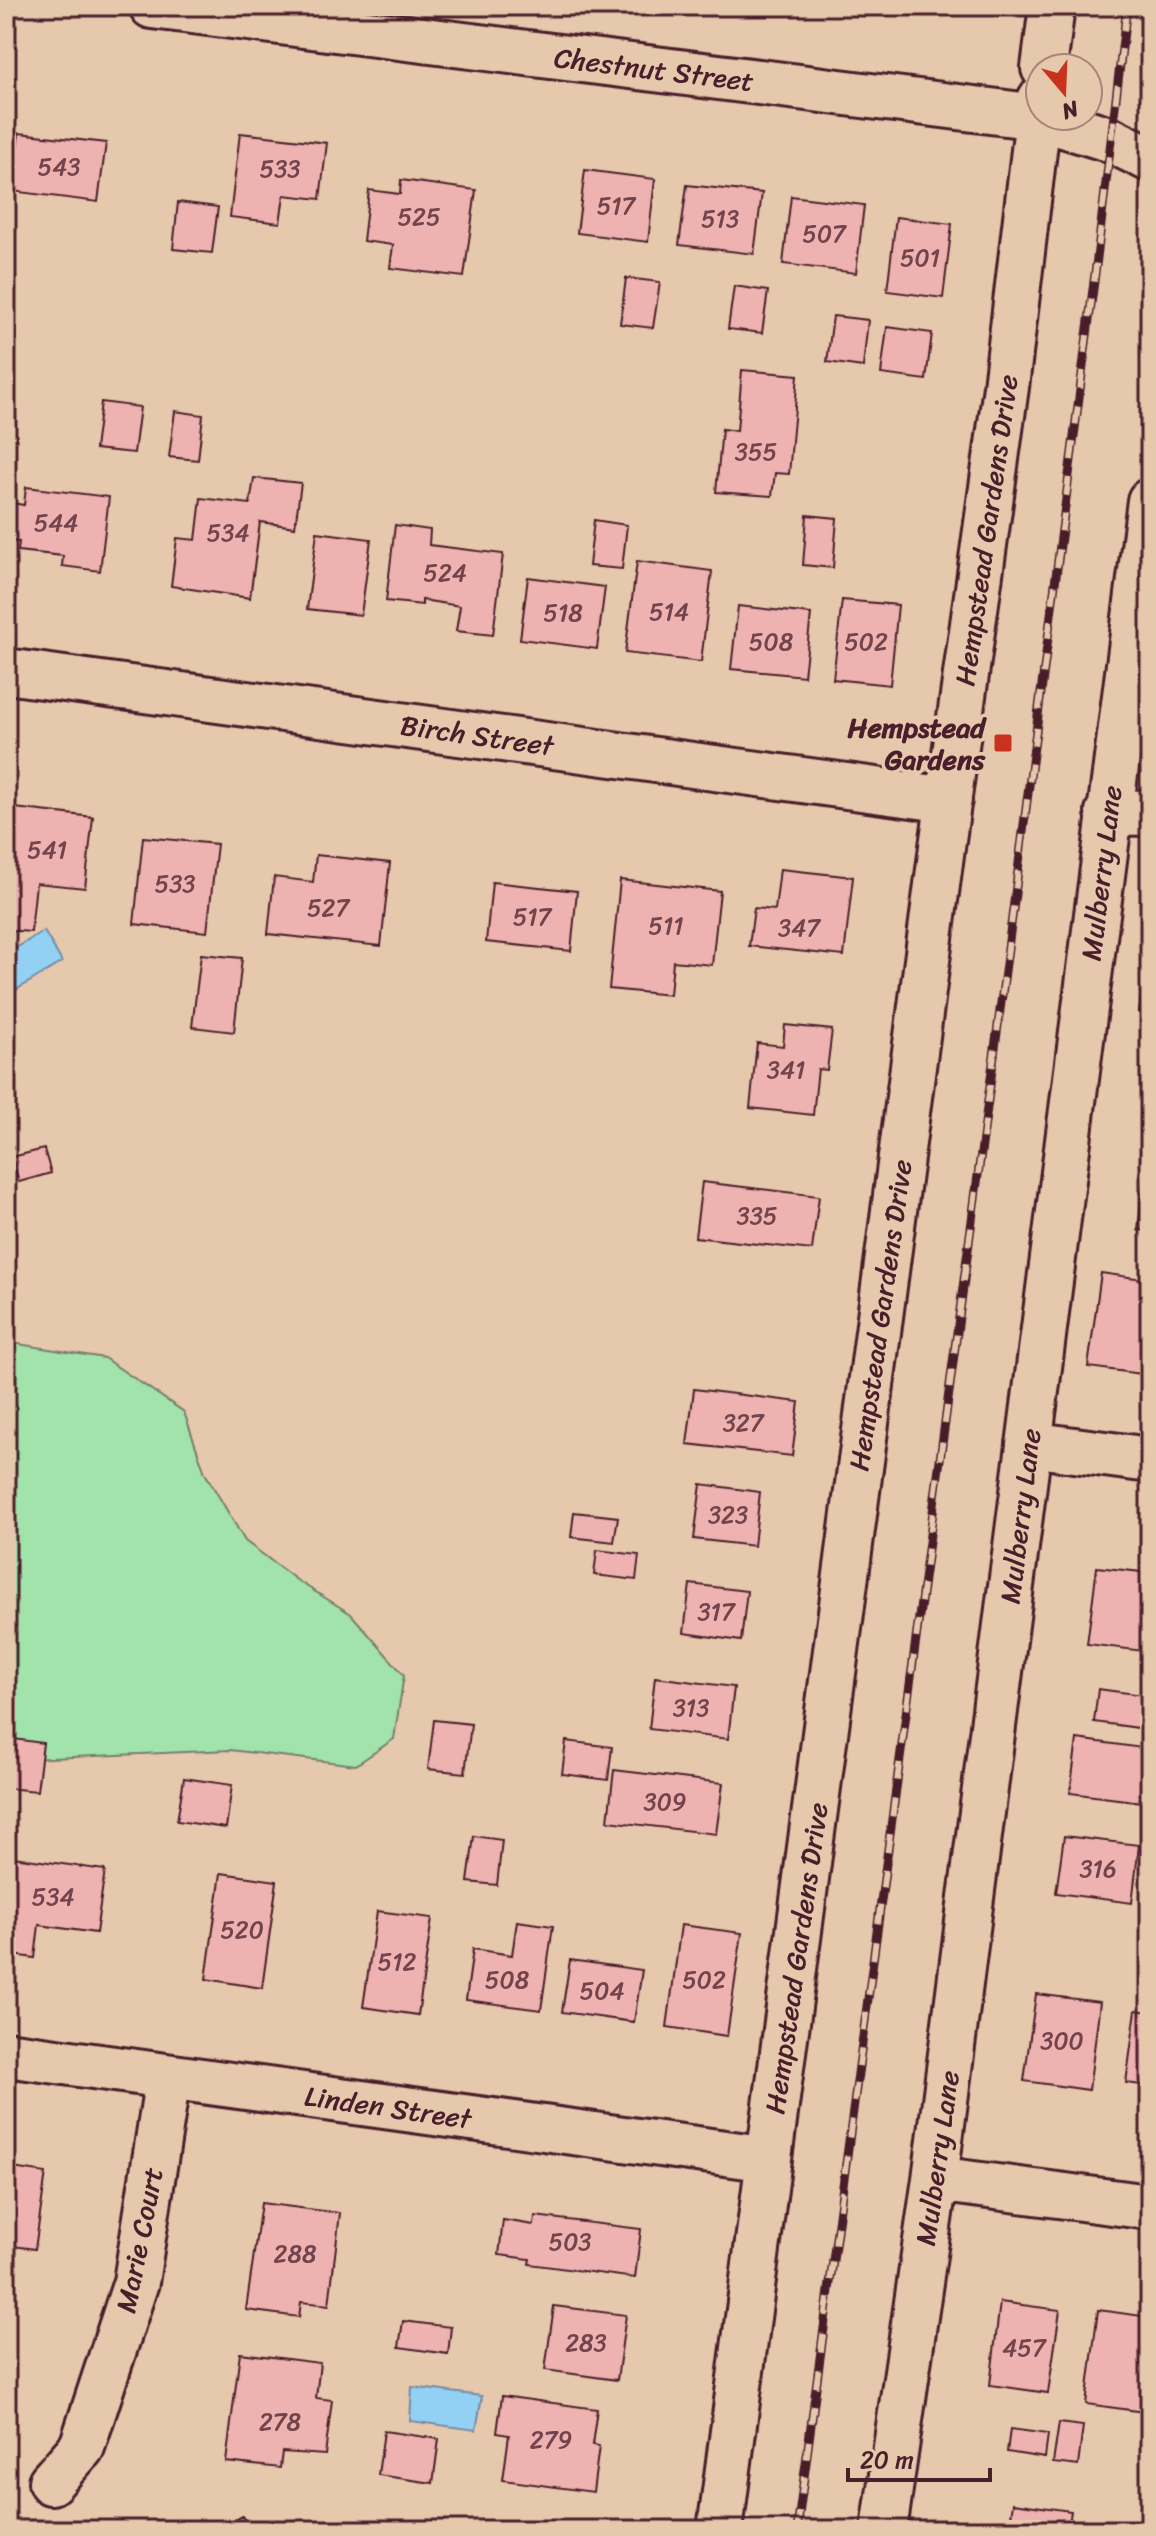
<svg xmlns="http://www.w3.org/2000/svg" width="1156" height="2536" font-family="Sriracha,sans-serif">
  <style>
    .green { fill: #a2e2ab; stroke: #76806b; stroke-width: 2 }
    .water { fill: #92d1f3; stroke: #758aa3; stroke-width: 2 }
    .building { fill: #eeb3b1; stroke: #4a1f2b; stroke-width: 2 }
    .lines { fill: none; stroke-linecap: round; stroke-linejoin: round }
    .street-casing { stroke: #4a1f2b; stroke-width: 50 }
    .street { stroke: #e6c9ad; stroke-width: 44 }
    .rail-casing { stroke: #4a1f2b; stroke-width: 9 }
    .rail { stroke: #e6c9ad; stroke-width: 6; stroke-dasharray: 18; stroke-linecap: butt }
    .poi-dot { fill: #c8321e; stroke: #e6c9ad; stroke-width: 3 }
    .labels { text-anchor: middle; stroke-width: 7; stroke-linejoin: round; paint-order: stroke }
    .number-label { font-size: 24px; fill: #73444c }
    .street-label { font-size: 28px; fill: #4a1f2b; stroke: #e6c9ad }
    .poi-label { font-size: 28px; font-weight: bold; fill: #4a1f2b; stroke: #e6c9ad; text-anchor: end }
  </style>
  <rect width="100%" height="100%" fill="#e6c9ad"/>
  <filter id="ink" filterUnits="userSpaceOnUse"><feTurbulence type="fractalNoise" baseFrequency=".0125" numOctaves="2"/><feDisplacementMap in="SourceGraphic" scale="16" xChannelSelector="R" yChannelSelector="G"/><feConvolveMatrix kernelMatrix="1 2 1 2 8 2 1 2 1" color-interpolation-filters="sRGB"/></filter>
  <g filter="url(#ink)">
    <!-- green -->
    <path class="green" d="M 6,1342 L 104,1358 L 184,1412 L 205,1473 L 245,1541 L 298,1581 L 351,1614 L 404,1675 L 394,1739 L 356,1765 L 230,1750 L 6,1760 Z"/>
    <!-- water -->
    <path class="water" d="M 44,931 L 62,962 L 6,996 L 6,954 Z
      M 412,2387 L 482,2396 L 476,2430 L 410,2421 Z"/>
    <!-- building -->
    <path class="building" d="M 19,133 L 106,143 L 98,202 L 11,191 Z
      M 240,133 L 327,143 L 320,199 L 284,195 L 280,223 L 230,217 Z
      M 585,170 L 655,179 L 648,242 L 577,233 Z
      M 401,180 L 476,190 L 464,277 L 390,268 L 393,245 L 363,241 L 369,190 L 400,194 Z
      M 687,185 L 762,193 L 754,254 L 679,245 Z
      M 791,196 L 864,205 L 856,273 L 783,264 Z
      M 178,202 L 218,207 L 212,253 L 173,249 Z
      M 896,217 L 952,224 L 943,298 L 887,291 Z
      M 626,278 L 660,282 L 653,328 L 620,324 Z
      M 734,286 L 768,291 L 762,333 L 728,329 Z
      M 833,316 L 868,320 L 863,367 L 827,362 Z
      M 887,327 L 932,333 L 926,380 L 881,374 Z
      M 742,370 L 798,375 L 789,474 L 775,473 L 772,496 L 716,492 L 722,429 L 737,431 Z
      M 101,402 L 140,407 L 134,453 L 95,449 Z
      M 175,411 L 203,415 L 198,460 L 169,457 Z
      M 254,478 L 301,483 L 295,527 L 260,522 L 250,598 L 171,586 L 177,538 L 196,540 L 201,498 L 250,504 Z
      M 26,487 L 109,497 L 100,571 L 62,566 L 63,556 L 18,551 L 19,542 L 6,541 L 6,502 L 24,505 Z
      M 807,515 L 837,518 L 833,568 L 803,565 Z
      M 594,520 L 627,525 L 622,569 L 589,566 Z
      M 395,525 L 430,530 L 429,545 L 503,554 L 493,635 L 456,631 L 460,606 L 422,600 L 422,605 L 386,601 Z
      M 317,532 L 371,539 L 361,615 L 307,609 Z
      M 637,561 L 712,571 L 701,662 L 625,653 Z
      M 528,577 L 605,587 L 597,649 L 520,639 Z
      M 842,600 L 898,605 L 890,685 L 833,679 Z
      M 738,606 L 811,614 L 804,676 L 731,669 Z
      M 6,807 L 93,817 L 85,888 L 36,883 L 31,932 L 6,930 Z
      M 143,837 L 217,844 L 207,932 L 134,924 Z
      M 316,855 L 390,863 L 381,946 L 268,934 L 274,877 L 313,882 Z
      M 780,869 L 853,877 L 844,956 L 749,946 L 754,908 L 775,910 Z
      M 620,880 L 720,891 L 712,965 L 673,961 L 670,995 L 609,989 Z
      M 492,882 L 577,891 L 571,951 L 486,942 Z
      M 1148,943 L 1150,944 L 1150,1013 L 1139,1012 Z
      M 201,954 L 242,958 L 234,1032 L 192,1027 Z
      M 785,1025 L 832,1030 L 827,1070 L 818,1069 L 813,1115 L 750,1108 L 757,1043 L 783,1046 Z
      M 44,1149 L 51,1173 L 19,1182 L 12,1157 Z
      M 1146,1161 L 1150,1162 L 1150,1231 L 1138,1230 Z
      M 702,1182 L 819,1196 L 812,1250 L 695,1237 Z
      M 1101,1273 L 1150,1280 L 1150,1375 L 1088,1367 Z
      M 694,1389 L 799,1402 L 792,1456 L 687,1444 Z
      M 701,1484 L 760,1492 L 754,1546 L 694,1539 Z
      M 574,1512 L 618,1517 L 614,1542 L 571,1537 Z
      M 597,1550 L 639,1555 L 636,1580 L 594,1575 Z
      M 1097,1567 L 1150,1573 L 1150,1600 L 1143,1651 L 1087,1644 Z
      M 690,1584 L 747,1591 L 741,1641 L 684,1633 Z
      M 655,1677 L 734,1687 L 728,1739 L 649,1729 Z
      M 1098,1689 L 1143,1695 L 1139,1728 L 1094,1722 Z
      M 434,1720 L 471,1724 L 465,1773 L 428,1769 Z
      M 6,1738 L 43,1743 L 37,1791 L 6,1788 Z
      M 1077,1739 L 1150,1749 L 1150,1803 L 1070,1793 Z
      M 566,1741 L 612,1747 L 608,1780 L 562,1774 Z
      M 614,1770 L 723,1783 L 716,1834 L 608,1821 Z
      M 184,1778 L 232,1785 L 226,1828 L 177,1821 Z
      M 474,1836 L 502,1840 L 497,1885 L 468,1882 Z
      M 1064,1836 L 1139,1845 L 1132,1903 L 1056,1893 Z
      M 6,1856 L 105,1870 L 96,1933 L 39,1925 L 35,1958 L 6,1954 Z
      M 221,1873 L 277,1881 L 262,1988 L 206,1979 Z
      M 377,1911 L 432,1918 L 418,2015 L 363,2007 Z
      M 517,1921 L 553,1926 L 541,2010 L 466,2000 L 473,1949 L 512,1955 Z
      M 681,1925 L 742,1933 L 727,2036 L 667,2027 Z
      M 570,1960 L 642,1970 L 634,2022 L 562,2012 Z
      M 1036,1994 L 1100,2002 L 1089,2090 L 1024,2081 Z
      M 1136,2010 L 1150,2012 L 1150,2086 L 1126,2083 Z
      M 6,2167 L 46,2173 L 35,2249 L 6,2245 Z
      M 261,2203 L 340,2213 L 329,2305 L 301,2302 L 299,2317 L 246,2310 Z
      M 535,2216 L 641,2229 L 635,2278 L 529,2264 L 530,2259 L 499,2255 L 503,2220 L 534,2225 Z
      M 1000,2302 L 1060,2310 L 1048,2393 L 990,2385 Z
      M 554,2306 L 626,2315 L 617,2380 L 545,2370 Z
      M 1098,2310 L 1150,2317 L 1150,2374 L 1145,2412 L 1086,2404 Z
      M 403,2321 L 451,2327 L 448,2354 L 399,2347 Z
      M 240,2353 L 320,2363 L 316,2398 L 332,2400 L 325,2455 L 282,2452 L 280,2468 L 226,2462 Z
      M 502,2396 L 597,2409 L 592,2445 L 599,2446 L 593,2492 L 503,2480 L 509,2435 L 497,2433 Z
      M 1059,2423 L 1083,2426 L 1078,2466 L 1053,2463 Z
      M 1010,2429 L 1048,2434 L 1045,2458 L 1007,2452 Z
      M 384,2431 L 439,2439 L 433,2483 L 378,2475 Z
      M 1013,2503 L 1071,2511 L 1068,2530 L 1009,2530 Z
      M 242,2516 L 251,2530 L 219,2530 Z
      M 510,2522 L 570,2530 L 509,2530 Z"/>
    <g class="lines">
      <!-- street casing -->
      <g class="street-casing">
        <path id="street" d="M 152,6 L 1038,117 L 1109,139 L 1150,159
          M 1044,68 L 1052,6
          M 6,671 L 949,800
          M 1108,812 L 1150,813
          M 1029,1444 L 1150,1460
          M 6,2054 L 769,2159
          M 935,2179 L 1150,2207
          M 51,2482 L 82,2447 L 136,2282 L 168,2077
          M 720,2530 L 942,847 L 1006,387 L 1040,100
          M 884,2530 L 935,2179 L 1150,501"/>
      </g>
      <!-- street -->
      <use href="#street" class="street"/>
      <!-- rail casing -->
      <g class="rail-casing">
        <path id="rail" d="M 797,2530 L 999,1018 L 1097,258 L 1127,6"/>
      </g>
      <!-- rail -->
      <use href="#rail" class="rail"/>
    </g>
  </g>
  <!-- markers -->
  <rect class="poi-dot" x="993" y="733" width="20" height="20" rx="4"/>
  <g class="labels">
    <!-- number labels -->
    <g class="number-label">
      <text x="59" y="175">543</text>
      <text x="280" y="177">533</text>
      <text x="616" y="214">517</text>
      <text x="419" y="225">525</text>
      <text x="720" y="227">513</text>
      <text x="824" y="242">507</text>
      <text x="920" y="266">501</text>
      <text x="756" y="460">355</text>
      <text x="56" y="531">544</text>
      <text x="228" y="541">534</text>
      <text x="445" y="581">524</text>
      <text x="669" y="620">514</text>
      <text x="563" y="621">518</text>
      <text x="771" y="650">508</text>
      <text x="866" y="650">502</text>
      <text x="47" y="858">541</text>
      <text x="175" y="892">533</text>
      <text x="328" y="916">527</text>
      <text x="532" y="925">517</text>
      <text x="666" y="934">511</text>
      <text x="799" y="936">347</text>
      <text x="786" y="1078">341</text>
      <text x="757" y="1224">335</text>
      <text x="743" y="1431">327</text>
      <text x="728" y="1523">323</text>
      <text x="716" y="1620">317</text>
      <text x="691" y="1716">313</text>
      <text x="665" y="1810">309</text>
      <text x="1098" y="1877">316</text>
      <text x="53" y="1905">534</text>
      <text x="242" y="1938">520</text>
      <text x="397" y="1970">512</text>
      <text x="507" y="1988">508</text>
      <text x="704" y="1988">502</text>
      <text x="602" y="1999">504</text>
      <text x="1062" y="2049">300</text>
      <text x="570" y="2250">503</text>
      <text x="295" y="2262">288</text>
      <text x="586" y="2351">283</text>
      <text x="1024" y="2356">457</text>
      <text x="280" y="2430">278</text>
      <text x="551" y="2448">279</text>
    </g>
    <!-- street labels -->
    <g class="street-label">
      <text transform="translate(654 69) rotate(7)" y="10">Chestnut Street</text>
      <text transform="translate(986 530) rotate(-82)" y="10">Hempstead Gardens Drive</text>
      <text transform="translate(477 735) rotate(8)" y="10">Birch Street</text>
      <text transform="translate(1101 873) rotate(-83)" y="10">Mulberry Lane</text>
      <text transform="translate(880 1315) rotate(-82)" y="10">Hempstead Gardens Drive</text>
      <text transform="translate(1020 1516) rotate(-83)" y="10">Mulberry Lane</text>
      <text transform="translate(796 1958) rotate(-82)" y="10">Hempstead Gardens Drive</text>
      <text transform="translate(388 2107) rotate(8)" y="10">Linden Street</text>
      <text transform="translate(937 2158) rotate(-82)" y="10">Mulberry Lane</text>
      <text transform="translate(139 2240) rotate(-79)" y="10">Marie Court</text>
    </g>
    <!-- poi labels -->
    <g class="poi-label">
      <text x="985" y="737">Hempstead<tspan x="985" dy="32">Gardens</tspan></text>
    </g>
  </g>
  <!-- margin -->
  <rect width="1156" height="2536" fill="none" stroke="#e6c9ad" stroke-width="32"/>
  <rect x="16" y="16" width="1124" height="2504" fill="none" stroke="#4a1f2b" stroke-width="3" filter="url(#ink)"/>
  <!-- north arrow -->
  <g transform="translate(1064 92) rotate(161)"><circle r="38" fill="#e6c9ad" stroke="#a88579" stroke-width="2"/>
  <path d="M0-6L14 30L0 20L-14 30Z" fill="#c8321e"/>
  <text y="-12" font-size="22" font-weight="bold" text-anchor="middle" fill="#4a1f2b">N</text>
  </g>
  <!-- scale -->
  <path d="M848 2468v12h142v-12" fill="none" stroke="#4a1f2b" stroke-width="4"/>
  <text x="860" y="2468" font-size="24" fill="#4a1f2b" stroke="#e6c9ad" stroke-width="6" paint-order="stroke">20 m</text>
</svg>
